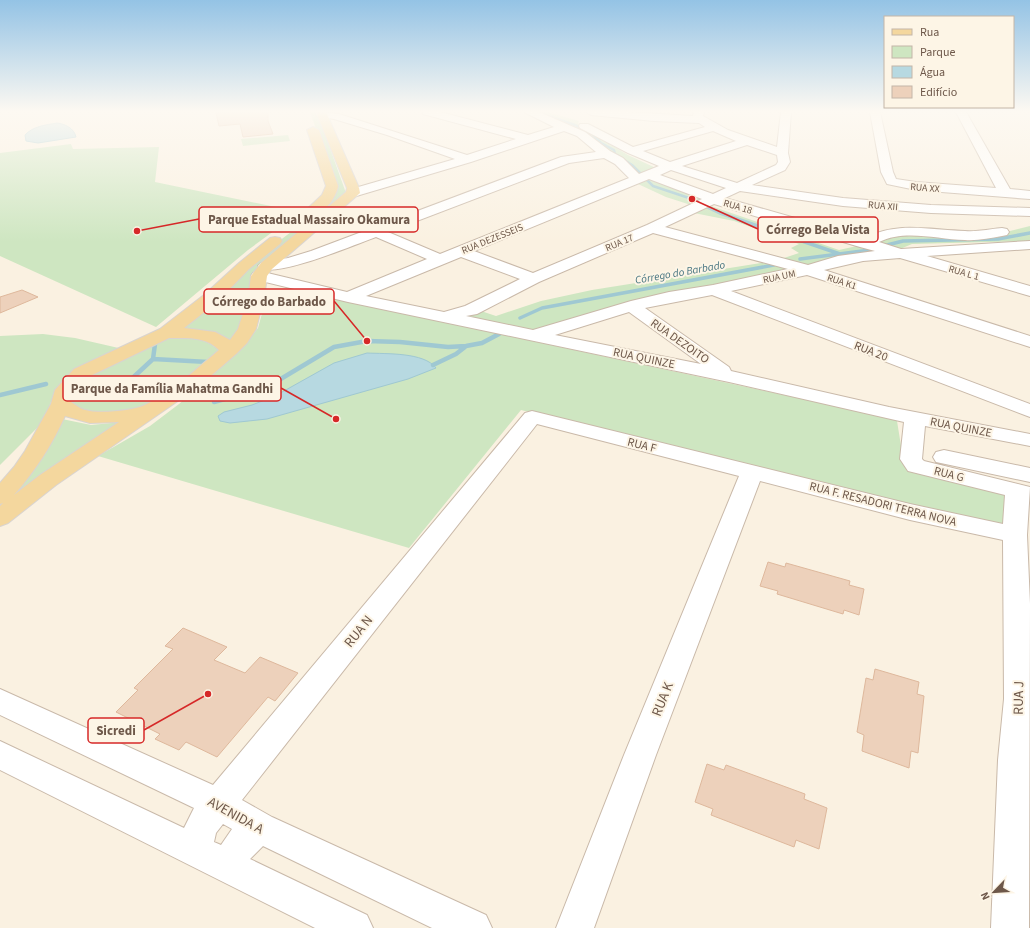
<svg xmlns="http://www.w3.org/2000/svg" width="1030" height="928" font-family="'Source Sans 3',sans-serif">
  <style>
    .green { fill: #cee6c1 }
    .water { fill: #b7d9e1; stroke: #9fc8d2 }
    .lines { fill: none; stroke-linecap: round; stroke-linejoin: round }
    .stream-far2 { stroke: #9fc8d2; stroke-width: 2.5 }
    .stream-far1 { stroke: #9fc8d2; stroke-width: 3.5 }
    .stream { stroke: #9fc8d2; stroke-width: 4.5 }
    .building { fill: #edd1bb; stroke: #deb89c }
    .minor-casing { stroke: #c9b9a9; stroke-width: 2 }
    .major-casing { stroke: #d9d4d0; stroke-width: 2 }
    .minor { fill: #fff; fill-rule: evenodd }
    .major { fill: #f4d79e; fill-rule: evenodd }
    .labels { text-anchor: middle; stroke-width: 4; stroke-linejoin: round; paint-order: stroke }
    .far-street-label { font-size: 10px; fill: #6e584a; stroke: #fdf5e6 }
    .far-water-label { font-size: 11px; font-style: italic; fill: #467480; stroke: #fdf5e6 }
    .street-label { font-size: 12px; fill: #6e584a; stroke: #fdf5e6 }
    .near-street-label { font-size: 14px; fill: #6e584a; stroke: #fdf5e6 }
    .leader { fill: none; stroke: #d62828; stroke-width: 1.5 }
    .callout-dot { fill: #d62828; stroke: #fdf5e6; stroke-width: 1.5 }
    .callout { fill: #fdf5e6; stroke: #d62828; stroke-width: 1.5 }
    .callout-label { font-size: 13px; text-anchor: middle; font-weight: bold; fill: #6e584a }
  </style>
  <rect width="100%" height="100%" fill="#faf1e1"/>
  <!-- green -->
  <path class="green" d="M 310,112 L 317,112 L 346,193 L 323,215 L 268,257 L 252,274 L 240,333 L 230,344 L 176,331 L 261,255 L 326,205 L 336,185 Z
    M 534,112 L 547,112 L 579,121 L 578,123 L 583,128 L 628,155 L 658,169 L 639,177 L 620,159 Z
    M 288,135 L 290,141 L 243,146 L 241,139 Z
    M 71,144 L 73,149 L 159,147 L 155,182 L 300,212 L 248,250 L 156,327 L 0,256 L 0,153 Z
    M 651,178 L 705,198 L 691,205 L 666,197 L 638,184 Z
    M 711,206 L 839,250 L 857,246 L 876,253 L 808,267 L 781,259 L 799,253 L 791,248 L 799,244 L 734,221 L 694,213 Z
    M 1030,226 L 1030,241 L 912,244 L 900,249 L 878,242 L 887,236 L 1006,232 Z
    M 767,262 L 793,270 L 642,299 L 530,331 L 458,318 L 481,311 L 496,316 L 541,301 L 592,290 Z
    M 291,289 L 891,418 L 897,421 L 903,458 L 1008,493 L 1007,530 L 521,410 L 409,548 L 98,456 L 150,426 L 179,404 L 243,347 L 258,328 L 264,306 L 271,297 L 276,293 Z
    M 43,334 L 75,338 L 123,349 L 76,372 L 57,388 L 42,423 L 0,465 L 0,336 Z
    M 176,337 C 193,338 208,339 221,352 L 175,391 L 143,409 L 101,414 L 77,408 L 71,401 L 72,386 L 79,380 L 167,338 Z
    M 62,419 L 91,425 L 133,421 L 0,507 L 0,502 Z"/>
  <!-- water -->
  <path class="water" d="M 57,123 C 65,124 74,128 76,137 L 38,143 L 26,141 L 25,135 C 33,126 46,125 57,123 Z
    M 367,353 C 386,354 424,352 436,368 L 408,379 L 267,419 L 230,423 L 220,421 L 218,416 L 224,412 L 252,405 L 275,396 L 334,363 Z"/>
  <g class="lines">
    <!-- stream-far2 -->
    <path class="stream-far2" d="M 543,114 L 575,125 L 592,134 L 601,143 L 614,150 L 615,154 L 632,165 L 653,186 L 692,199 L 703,205"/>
    <!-- stream-far1 -->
    <path class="stream-far1" d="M 701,204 L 720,213 L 840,254
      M 883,246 L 903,241 L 998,239 L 1030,233
      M 800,259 L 870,250
      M 520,318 L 542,308 L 774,265"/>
    <!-- stream -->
    <path class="stream" d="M 155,344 L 153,359 L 208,362
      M 433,365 L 456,354 L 465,347
      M 125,385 L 153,359
      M 0,395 L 46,384
      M 214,402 L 250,392 L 279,380 L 334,347 L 367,341 L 400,342 L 448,347 L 466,346 L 482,343 L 499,334"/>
  </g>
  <!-- building -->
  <path class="building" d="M 227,112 L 268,112 L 268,121 L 273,134 L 243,137 L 240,124 L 219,126 L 216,113 Z
    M 22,290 L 38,297 L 0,313 L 0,297 Z
    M 768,562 L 785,567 L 786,563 L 850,581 L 849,585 L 864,589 L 859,615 L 844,610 L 843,614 L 777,594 L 778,591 L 760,586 Z
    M 183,628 L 227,647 L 214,660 L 245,673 L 260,657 L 298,673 L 275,701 L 268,697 L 217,757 L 186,742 L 179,750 L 155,739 L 160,734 L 116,712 L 138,690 L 134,688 L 173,649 L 165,646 Z
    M 875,669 L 919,682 L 917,694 L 924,696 L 918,753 L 911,751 L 909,768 L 862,751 L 864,735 L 857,732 L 866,678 L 873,680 Z
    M 707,764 L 724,770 L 726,765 L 805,794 L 804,799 L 827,808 L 819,849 L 796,840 L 794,847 L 711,815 L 713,809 L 695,802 Z"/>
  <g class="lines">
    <!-- minor casing -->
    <g class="minor-casing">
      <path id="minor" d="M 317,112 L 339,114 L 467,155 L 516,139 L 423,114 L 422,112 L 440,112 L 528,135 L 554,127 L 524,112 L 539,112 L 585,132 L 610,151 L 623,158 L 639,174 L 659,166 L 628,153 L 580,128 L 579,126 L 580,124 L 588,124 L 633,147 L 705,127 L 699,123 L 654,121 L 591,115 L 586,112 L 627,112 L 693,116 L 694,112 L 704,112 L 703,116 L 728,130 L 777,147 L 781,112 L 791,112 L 788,153 L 790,162 L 785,170 L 752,185 L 843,198 L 931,205 L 1030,208 L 1030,216 L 931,213 L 843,206 L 740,191 L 725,198 L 865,238 C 898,221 929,230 965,231 C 977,232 990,229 1002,228 L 1007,229 L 1009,232 L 1007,235 L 1002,236 C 990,238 977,241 965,240 C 937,239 904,229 879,242 L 901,249 L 1030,241 L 1030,249 L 927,256 L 1030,286 L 1030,296 L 900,258 L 863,261 L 824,270 L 1030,336 L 1030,347 L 807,275 L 731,291 L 1030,404 L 1030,417 L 712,295 L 645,308 L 729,367 L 731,371 L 889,407 L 1030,434 L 1030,446 L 925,426 L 922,459 L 924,461 L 1030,487 L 1027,535 L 1030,604 L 1029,928 L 991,928 L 998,760 L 1004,699 L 1003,540 L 910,520 L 760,481 L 656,755 L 594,928 L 556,928 L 624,755 L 739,476 L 537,424 L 242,800 L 272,817 L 486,915 L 492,928 L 432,928 L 263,846 L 250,859 L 367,915 L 373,928 L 315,928 L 0,770 L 0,741 L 184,828 L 194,808 L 0,715 L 0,689 L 213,785 L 525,413 L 532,411 L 910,504 L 1003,524 L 1005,495 L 908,471 L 900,459 L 904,422 L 729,382 L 348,302 L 253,279 L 251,276 L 253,273 L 259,271 L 347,292 L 427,259 L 376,237 C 351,246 284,275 261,269 L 258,266 L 261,263 L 288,258 L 311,251 L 561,157 L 596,152 L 577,136 L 564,131 L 471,162 L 353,197 L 348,196 L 346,193 L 348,190 L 455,159 L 387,135 L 334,119 L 317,116 L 316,114 ZM 713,131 L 736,141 L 670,162 L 643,151 ZM 747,145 L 777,155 L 778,162 L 776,165 L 737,183 L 682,166 ZM 604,158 L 615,164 L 629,178 L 440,254 L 388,232 L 569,163 ZM 671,170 L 726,188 L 713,194 L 660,175 ZM 649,179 L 702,199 L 647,225 L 533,273 L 474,251 ZM 714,204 L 860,247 L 875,251 L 838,256 L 808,265 L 665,227 ZM 653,233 L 788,269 L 713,285 L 669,292 L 631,301 L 533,330 L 466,316 L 477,314 L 539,282 ZM 461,257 L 520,279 L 465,306 L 444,312 L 366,296 ZM 629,312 L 701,364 L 555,335 ZM 223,824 L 232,829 L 221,845 L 214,842 L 216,833 Z
        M 870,112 L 880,112 L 893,172 L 896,179 L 916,182 L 996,188 L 956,112 L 966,112 L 1010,189 L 1030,191 L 1030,199 L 916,190 L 887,184 L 881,172 Z
        M 944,450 L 1030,468 L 1030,482 L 936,462 L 933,457 L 936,452 Z"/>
    </g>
    <!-- major casing -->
    <g class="major-casing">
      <path id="major" d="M 316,112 L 326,112 L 359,188 L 360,193 L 272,269 L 267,276 L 264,298 L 256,329 L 247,343 L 236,354 L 198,387 L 56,485 L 8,523 L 0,526 L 0,506 L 3,503 L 0,504 L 0,483 L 14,467 L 25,451 L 51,404 L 55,390 L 74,369 L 160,329 L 204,295 L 239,263 L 270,238 L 275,237 L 280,238 L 282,241 L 280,244 L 249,269 L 216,303 L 184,328 L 215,332 L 230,340 L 238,329 L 248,298 L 251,276 L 261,263 L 346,192 L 347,188 ZM 169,338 C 186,338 206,336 219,350 C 198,368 171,392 145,405 C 133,411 98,414 85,410 C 80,409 76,405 71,402 L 74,391 L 88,377 ZM 65,416 L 90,423 L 119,422 L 40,475 L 14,495 C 35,471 52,445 65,416 Z
        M 313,127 L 319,130 L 338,186 C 336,199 321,219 306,215 L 304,212 L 322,195 L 326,186 L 307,130 Z"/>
    </g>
    <!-- minor -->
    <use href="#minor" class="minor"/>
    <!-- major -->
    <use href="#major" class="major"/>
  </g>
  <!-- sky -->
  <linearGradient id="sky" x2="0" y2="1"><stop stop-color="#94c3e5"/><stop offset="0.46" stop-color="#fdf9f2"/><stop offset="1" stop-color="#fdf9f2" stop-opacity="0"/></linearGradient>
  <rect width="1030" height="242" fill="url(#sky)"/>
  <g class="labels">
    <!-- far-street labels -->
    <g class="far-street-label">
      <text transform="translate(925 187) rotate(5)" y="4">RUA XX</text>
      <text transform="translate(883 205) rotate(5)" y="4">RUA XII</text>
      <text transform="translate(738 206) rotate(16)" y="4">RUA 18</text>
      <text transform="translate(492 238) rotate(-22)" y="4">RUA DEZESSEIS</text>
      <text transform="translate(619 242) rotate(-23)" y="4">RUA 17</text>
      <text transform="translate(964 272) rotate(16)" y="4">RUA L 1</text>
      <text transform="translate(779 276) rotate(-12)" y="4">RUA UM</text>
      <text transform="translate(842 281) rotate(18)" y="4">RUA K1</text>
    </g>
    <!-- far-water labels -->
    <g class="far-water-label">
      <text transform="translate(680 272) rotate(-10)" y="4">Córrego do Barbado</text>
    </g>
    <!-- street labels -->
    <g class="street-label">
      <text transform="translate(680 341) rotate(35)" y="4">RUA DEZOITO</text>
      <text transform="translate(871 351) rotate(21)" y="4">RUA 20</text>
      <text transform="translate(644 358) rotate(12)" y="4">RUA QUINZE</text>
      <text transform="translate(961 427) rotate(11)" y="4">RUA QUINZE</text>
      <text transform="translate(642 445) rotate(14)" y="4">RUA F</text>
      <text transform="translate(949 474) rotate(14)" y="4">RUA G</text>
      <text transform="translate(883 504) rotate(14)" y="4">RUA F. RESADORI TERRA NOVA</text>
    </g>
    <!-- near-street labels -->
    <g class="near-street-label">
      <text transform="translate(358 631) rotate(-51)" y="5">RUA N</text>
      <text transform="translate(1018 698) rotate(-89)" y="5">RUA J</text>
      <text transform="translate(662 699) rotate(-68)" y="5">RUA K</text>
      <text transform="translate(236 815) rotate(29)" y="5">AVENIDA A</text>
    </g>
  </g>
  <!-- callouts -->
  <path class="leader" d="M137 231L199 219M692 199L758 229M367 341L334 301M336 419L281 388M208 694L144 730"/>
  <g class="callout-dot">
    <circle cx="137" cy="231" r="4"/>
    <circle cx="692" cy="199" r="4"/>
    <circle cx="367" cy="341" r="4"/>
    <circle cx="336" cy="419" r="4"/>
    <circle cx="208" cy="694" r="4"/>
  </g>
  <g class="callout">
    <rect x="199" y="207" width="219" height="25" rx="4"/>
    <rect x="758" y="217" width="120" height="25" rx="4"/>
    <rect x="204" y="289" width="130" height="25" rx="4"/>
    <rect x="63" y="376" width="218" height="25" rx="4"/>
    <rect x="88" y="718" width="56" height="25" rx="4"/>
  </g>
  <g class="callout-label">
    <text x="309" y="224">Parque Estadual Massairo Okamura</text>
    <text x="818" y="234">Córrego Bela Vista</text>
    <text x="269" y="306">Córrego do Barbado</text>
    <text x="172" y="393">Parque da Família Mahatma Gandhi</text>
    <text x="116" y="735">Sicredi</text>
  </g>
  <!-- legend -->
  <rect x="884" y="16" width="130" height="92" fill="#fdf5e6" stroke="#c4b6a8"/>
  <rect x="892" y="29" width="20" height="6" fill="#f4d79e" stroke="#c4b6a8"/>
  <text x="920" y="36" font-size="12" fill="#6e584a">Rua</text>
  <rect x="892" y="46" width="20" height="12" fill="#cee6c1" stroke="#c4b6a8"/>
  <text x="920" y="56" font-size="12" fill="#6e584a">Parque</text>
  <rect x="892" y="66" width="20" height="12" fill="#b7d9e1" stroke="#c4b6a8"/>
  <text x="920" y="76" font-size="12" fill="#6e584a">Água</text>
  <rect x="892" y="86" width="20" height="12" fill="#edd1bb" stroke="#c4b6a8"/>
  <text x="920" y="96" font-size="12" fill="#6e584a">Edifício</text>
  <!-- north arrow -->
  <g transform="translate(994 892) rotate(245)" stroke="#fdf5e6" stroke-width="3" paint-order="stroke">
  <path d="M0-3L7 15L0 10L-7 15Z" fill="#6e584a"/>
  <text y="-6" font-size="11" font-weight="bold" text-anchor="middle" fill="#6e584a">N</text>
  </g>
</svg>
